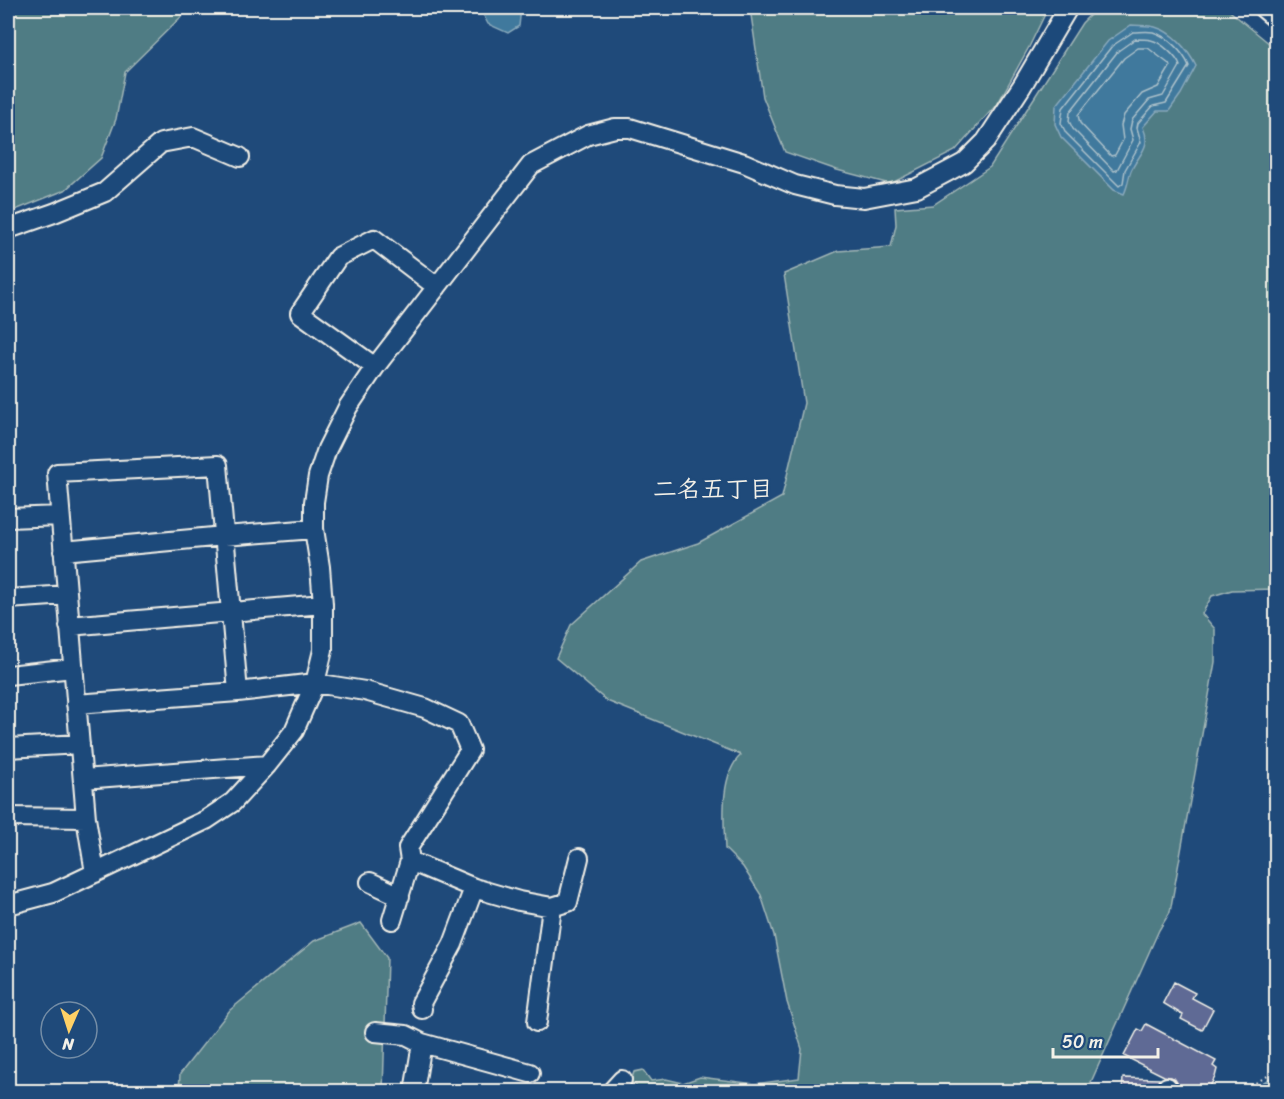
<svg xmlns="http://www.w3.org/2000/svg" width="1284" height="1099" font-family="Sriracha,'Klee One',sans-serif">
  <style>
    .green { fill: #4f7b84; stroke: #a2b6b6; stroke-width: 1.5 }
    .water { fill: #41799d; stroke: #89a9bb; stroke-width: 1.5 }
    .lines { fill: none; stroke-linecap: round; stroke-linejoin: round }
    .shore { stroke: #acc1ca; stroke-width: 1.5 }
    .stream { stroke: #89a9bb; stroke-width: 4.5 }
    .building { fill: #5e6a95; stroke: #f4f1e8; stroke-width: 1.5 }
    .minor-casing { stroke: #f4f1e8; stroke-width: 22 }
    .path { stroke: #f4f1e8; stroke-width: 2; stroke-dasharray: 1.5 4.5; stroke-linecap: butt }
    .minor { stroke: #1f4a7a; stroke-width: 18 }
    .labels { text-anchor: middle; stroke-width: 4.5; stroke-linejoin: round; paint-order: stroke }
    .neighbourhood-label { font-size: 24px; font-weight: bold; fill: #f4f1e8; stroke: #1f4a7a }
  </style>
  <rect width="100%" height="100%" fill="#1f4a7a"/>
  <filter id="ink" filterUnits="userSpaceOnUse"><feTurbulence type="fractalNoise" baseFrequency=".0167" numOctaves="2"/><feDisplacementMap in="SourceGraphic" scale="12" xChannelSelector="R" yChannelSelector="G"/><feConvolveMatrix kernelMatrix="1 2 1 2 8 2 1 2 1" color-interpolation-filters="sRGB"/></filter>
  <g filter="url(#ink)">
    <!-- green -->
    <path class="green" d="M 8,8 L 190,8 L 125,72 L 116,119 L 101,158 L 65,190 L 8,213 Z
      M 750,8 L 1048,8 L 1029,47 L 998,103 L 955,151 L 890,184 L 837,170 L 785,152 L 763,97 Z
      M 1097,8 L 1226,8 L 1276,49 L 1276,589 L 1232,590 L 1212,596 L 1202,614 L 1215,629 L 1215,662 L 1170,912 L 1159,930 L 1087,1091 L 638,1091 L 637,1087 L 631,1081 L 634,1072 L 643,1070 L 651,1081 L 666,1079 L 683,1083 L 700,1077 L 755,1084 L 799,1078 L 802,1049 L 787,1002 L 774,935 L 761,895 L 743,867 L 725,849 C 724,823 719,775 741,755 L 607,701 L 556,658 L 571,625 L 641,562 L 698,543 L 782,497 L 804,403 L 784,274 L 838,251 L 891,247 L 896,225 L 895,208 L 933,205 L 990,167 L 1082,23 Z
      M 361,923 L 387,958 L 383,1091 L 179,1092 L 180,1074 L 230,1010 L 314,941 Z"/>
    <!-- water -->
    <path class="water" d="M 480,8 L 521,8 L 519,26 L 508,33 L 488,24 Z
      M 1131,25 C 1139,26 1148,25 1155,27 C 1173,32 1188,50 1196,66 L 1181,94 L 1169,111 L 1157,111 L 1143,127 C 1152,148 1139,153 1131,171 C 1128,179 1128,186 1124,194 L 1114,190 L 1061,137 L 1055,124 L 1056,106 L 1108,41 Z"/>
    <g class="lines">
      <!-- shore -->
      <path class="shore" d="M 1133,32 C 1139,32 1147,31 1153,32 C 1167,36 1184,53 1189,66 L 1166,103 L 1153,106 L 1138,123 L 1137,128 L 1141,142 L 1125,170 L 1123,183 L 1119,186 L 1066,133 L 1061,123 L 1063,108 L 1112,46 Z
        M 1135,39 C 1140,39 1146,39 1151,40 C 1161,42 1177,57 1180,66 L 1163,96 L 1149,100 L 1132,120 L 1130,129 L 1133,140 L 1117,170 L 1114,171 L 1073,129 L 1069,121 L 1070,112 L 1118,51 Z
        M 1148,48 L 1169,64 L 1170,67 L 1158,87 L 1142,94 L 1124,115 L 1121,125 L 1123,140 L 1115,155 L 1111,156 L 1080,123 L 1078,115 L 1124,58 L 1138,48 Z"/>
      <!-- stream -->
      <path class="stream" d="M 1251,1092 L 1276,1076"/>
    </g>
    <!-- building -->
    <path class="building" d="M 1174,982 L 1195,993 L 1192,998 L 1213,1009 L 1202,1030 L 1181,1019 L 1183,1015 L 1163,1003 Z
      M 1146,1024 L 1216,1061 L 1213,1066 L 1217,1069 L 1215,1077 L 1207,1092 L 1178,1092 L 1178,1084 L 1174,1078 L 1164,1076 L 1124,1056 L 1138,1029 L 1142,1031 Z
      M 1123,1078 L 1159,1079 L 1155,1092 L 1122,1092 Z"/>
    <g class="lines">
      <!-- minor casing -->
      <g class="minor-casing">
        <path id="minor" d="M 1263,8 L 1276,19
          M 8,229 L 54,213 L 105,192 L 161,143 L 193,137 L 240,157
          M 375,367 L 300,313 L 338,257 L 374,239 L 437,287
          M 8,518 L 59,516
          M 63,551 L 224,536 L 314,529
          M 8,599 L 67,595
          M 69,626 L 323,604
          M 8,675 L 73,668
          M 76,704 L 238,692 L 315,683 L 365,691 L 425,708 L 459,724 L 470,750 L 408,848 L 410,861
          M 8,748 L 80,744
          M 83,779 L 267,765
          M 8,817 L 86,818
          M 95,873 L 86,818 L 57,473 L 218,465 L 238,692
          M 370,882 L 400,896
          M 8,905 L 53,893 L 206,820 L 233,802 L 267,765 L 294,731 L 315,683 L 323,650 L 323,604 L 320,567 L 314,529 L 314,502 L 318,476 L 327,449 L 348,407 L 375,367 L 531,165 L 588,135 L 615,128 L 630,128 L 744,163 L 795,185 L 835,195 L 864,198 L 917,188 L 964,163 L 986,141 L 1022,86 L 1068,8
          M 552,907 L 568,902 L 579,858
          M 392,920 L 410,861 L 474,888 L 519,901 L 552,907 L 537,1022
          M 422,1009 L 421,1003 L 453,944 L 474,888
          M 375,1032 L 406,1035 L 422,1043 L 530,1073
          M 414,1092 L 422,1043
          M 611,1092 L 622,1080
          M 1166,1092 L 1167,1087"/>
      </g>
      <!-- path -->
      <path class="path" d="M 1240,1092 L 1271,1074 L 1276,1067"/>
      <!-- minor -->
      <use href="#minor" class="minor"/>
    </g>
  </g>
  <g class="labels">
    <!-- neighbourhood labels -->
    <g class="neighbourhood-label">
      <text x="713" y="497">二名五丁目</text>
    </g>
  </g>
  <!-- margin -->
  <rect width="1284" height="1099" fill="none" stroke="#1f4a7a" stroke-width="30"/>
  <rect x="15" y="15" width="1254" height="1069" fill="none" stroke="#f4f1e8" stroke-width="2" filter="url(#ink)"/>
  <!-- north arrow -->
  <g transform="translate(69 1030) rotate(183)"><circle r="28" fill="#1f4a7a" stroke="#748da6" stroke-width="1.5"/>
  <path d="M0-4.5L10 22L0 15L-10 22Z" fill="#ffd166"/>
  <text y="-9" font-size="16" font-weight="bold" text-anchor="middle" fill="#f4f1e8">N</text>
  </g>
  <!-- scale -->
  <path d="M1053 1048v9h105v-9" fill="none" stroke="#f4f1e8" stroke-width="3"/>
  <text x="1062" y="1048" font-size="18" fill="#f4f1e8" stroke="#1f4a7a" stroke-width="4.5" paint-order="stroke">50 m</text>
</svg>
